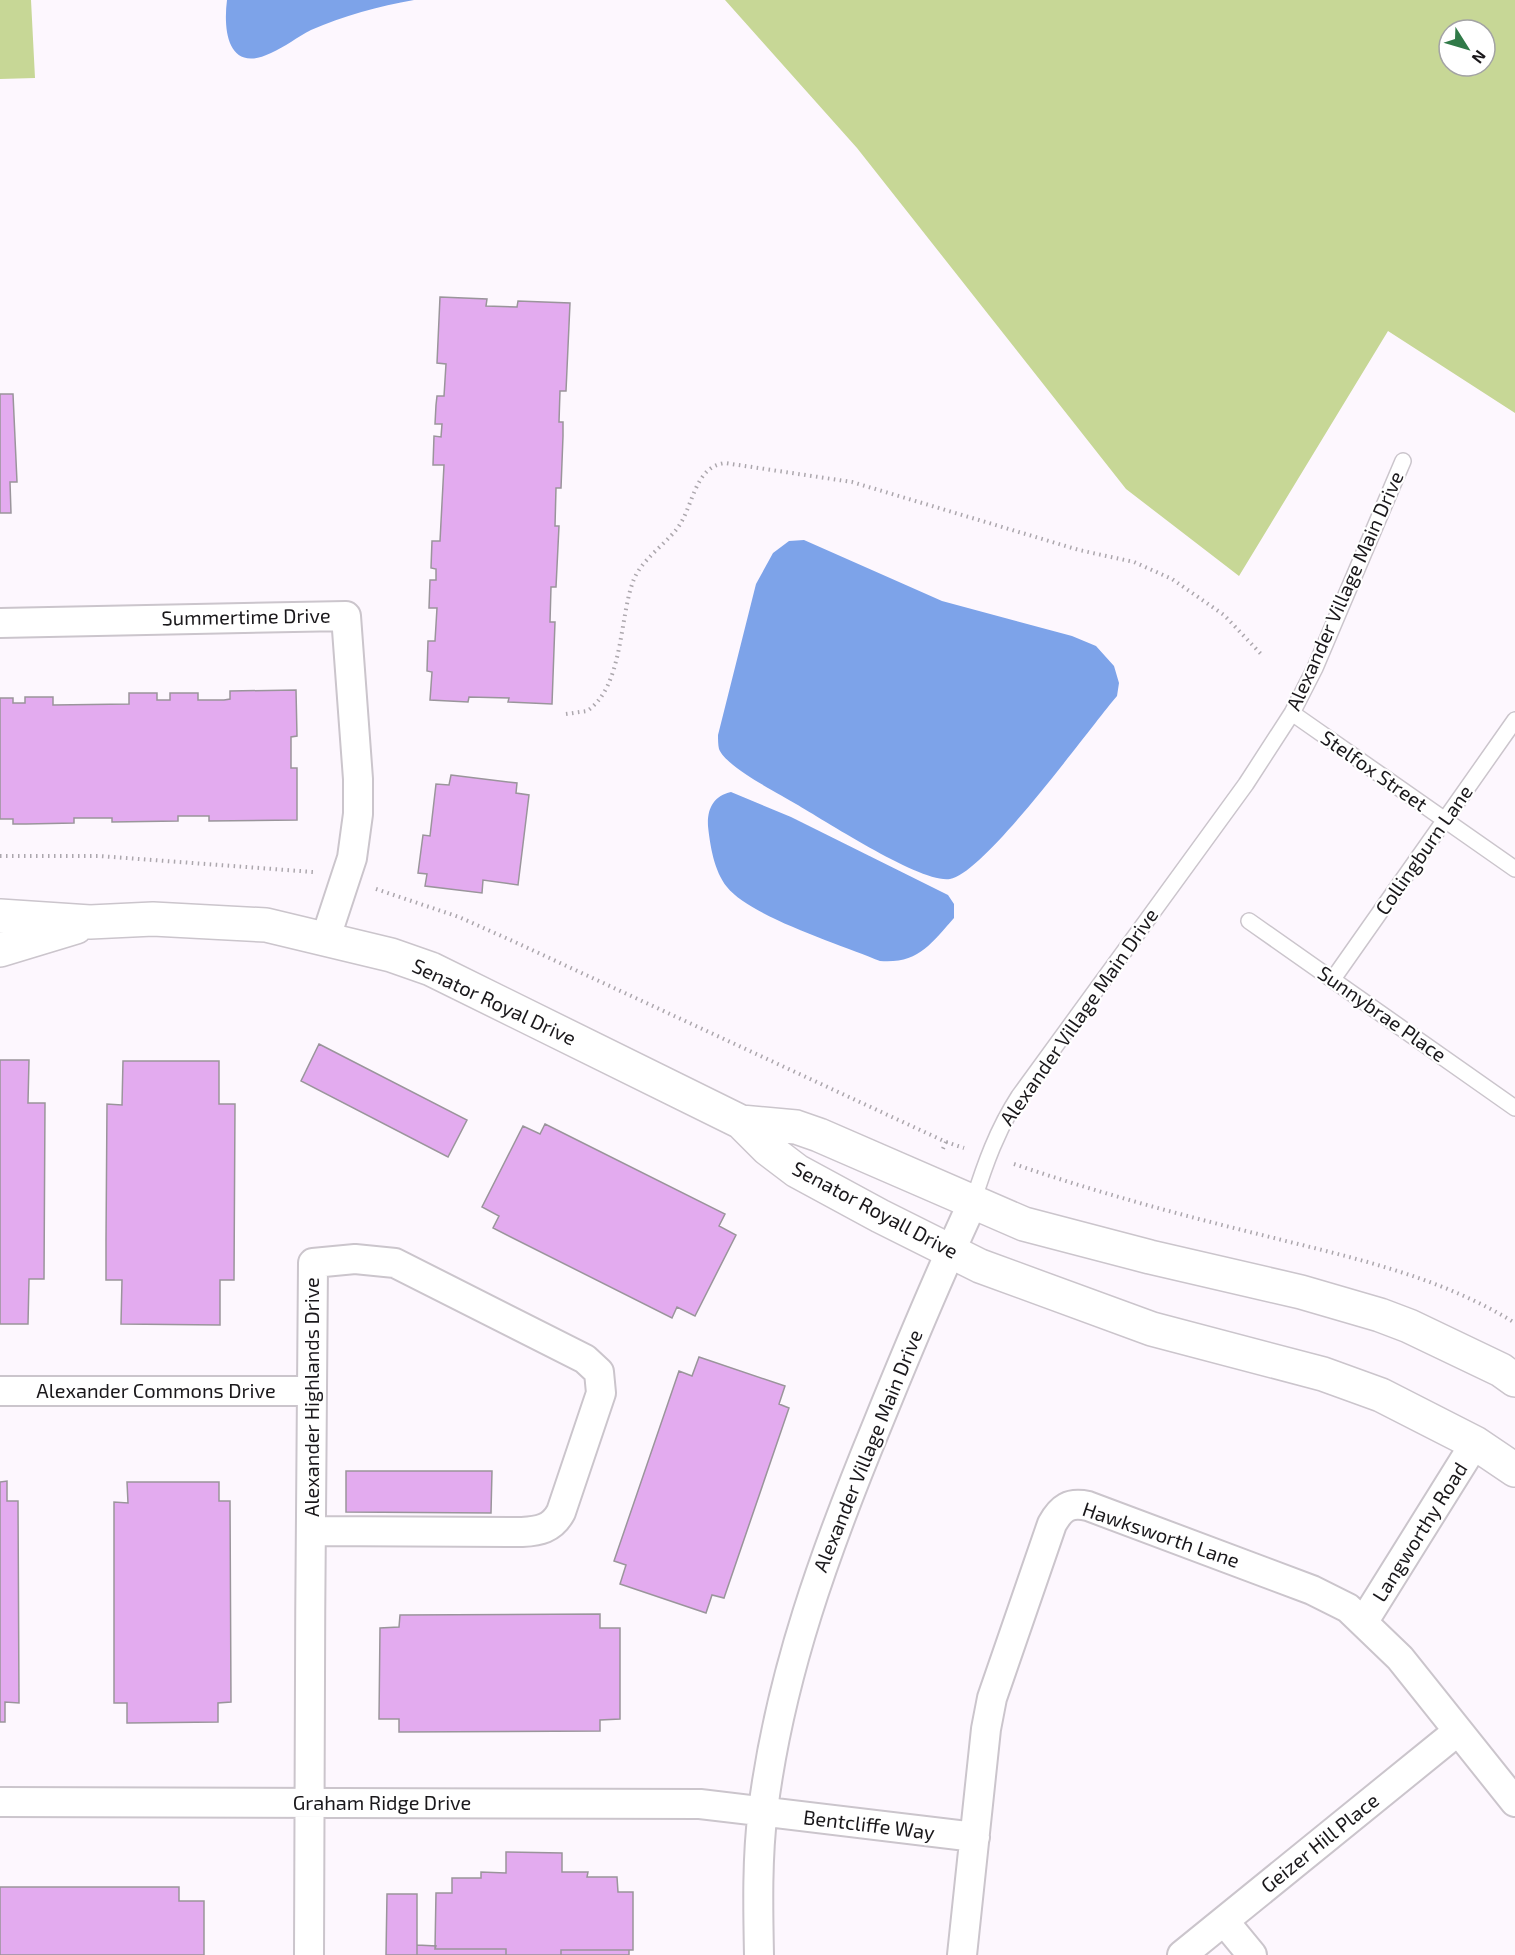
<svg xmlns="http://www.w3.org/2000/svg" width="1515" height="1955" font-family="'Exo 2',sans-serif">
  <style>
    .green { fill: #c7d796; fill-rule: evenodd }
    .water { fill: #7da3e9 }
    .building { fill: #e3abef; stroke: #9a959b; stroke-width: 1.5 }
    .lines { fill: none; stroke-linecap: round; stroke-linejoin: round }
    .lane-casing { stroke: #cbc5cc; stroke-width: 18 }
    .street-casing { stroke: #cbc5cc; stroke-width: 32 }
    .secondary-casing { stroke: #cbc5cc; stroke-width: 36 }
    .path { stroke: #aca7ad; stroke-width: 4; stroke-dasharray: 1.5 4.5; stroke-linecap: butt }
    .lane { stroke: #fff; stroke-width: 15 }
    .street { stroke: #fff; stroke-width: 28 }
    .secondary { stroke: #fff; stroke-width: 33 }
    .labels { text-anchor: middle; stroke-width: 4.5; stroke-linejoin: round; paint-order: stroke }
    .street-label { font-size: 20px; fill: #1a181b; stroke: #fff }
  </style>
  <rect width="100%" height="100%" fill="#fdf7fe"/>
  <!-- green -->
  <path class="green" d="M 0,0 L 31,0 L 35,78 L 0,79 Z
    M 725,0 L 1515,0 L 1515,413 L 1388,331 L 1239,576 L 1126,489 L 857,148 ZM 1449,30 L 1485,30 L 1485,66 L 1449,66 Z"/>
  <!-- water -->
  <path class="water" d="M 227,0 L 414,0 C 379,6 343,16 311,30 C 297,37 285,47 271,53 C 228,74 223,31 227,0 Z
    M 804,540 L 942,601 L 1072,636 L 1096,646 L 1114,666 L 1119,683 L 1117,696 C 1088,730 985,873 950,879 C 922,884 824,820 796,804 C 778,793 726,767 719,749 C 718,745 718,739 718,735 L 756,584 L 773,553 L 789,541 Z
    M 731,792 L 791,817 L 948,895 L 954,904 L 954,918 C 931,944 918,964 880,961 C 842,945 751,917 727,887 C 714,871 710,845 708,826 C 707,808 714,796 731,792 Z"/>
  <!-- building -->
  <path class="building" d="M 440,297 L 487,299 L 486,306 L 517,307 L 518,301 L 570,303 L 566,391 L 560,391 L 559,422 L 563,422 L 563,436 L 561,488 L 556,488 L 555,526 L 559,526 L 556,587 L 551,587 L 550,622 L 555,622 L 552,704 L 508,702 L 509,698 L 469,697 L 468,702 L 430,700 L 432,672 L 427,671 L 428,641 L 435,641 L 437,608 L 429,608 L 430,580 L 436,580 L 436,569 L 431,568 L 432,541 L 440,541 L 444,465 L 433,465 L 434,436 L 441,437 L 442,424 L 435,424 L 436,405 L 437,396 L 444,396 L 446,364 L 437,363 Z
    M 0,394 L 13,394 L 17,482 L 10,482 L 11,513 L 0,513 Z
    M 296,690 L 297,736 L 291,737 L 291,768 L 297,768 L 297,820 L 209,821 L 209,816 L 178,816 L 178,821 L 112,822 L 112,818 L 74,818 L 74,823 L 26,824 L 13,824 L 13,819 L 0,819 L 0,698 L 13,698 L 13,703 L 25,703 L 25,697 L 53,697 L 53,705 L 129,704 L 129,693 L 157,693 L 157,700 L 170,700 L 170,693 L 198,693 L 198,700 L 224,700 L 230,699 L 230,691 Z
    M 451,775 L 517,783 L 516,793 L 529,795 L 518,885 L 483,880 L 482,893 L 425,886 L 427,874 L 418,873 L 423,835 L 430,836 L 436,784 L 449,785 Z
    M 319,1044 L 467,1120 L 448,1157 L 301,1081 Z
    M 0,1060 L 29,1060 L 28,1103 L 45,1103 L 44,1279 L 29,1279 L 28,1324 L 0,1324 Z
    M 123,1061 L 219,1061 L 219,1104 L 235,1104 L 234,1280 L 220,1280 L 220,1325 L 121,1324 L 122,1280 L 106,1280 L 106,1241 L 107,1104 L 122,1105 Z
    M 545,1124 L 725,1214 L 719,1226 L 736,1235 L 695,1316 L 677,1307 L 672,1318 L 493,1228 L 499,1216 L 482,1207 L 523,1126 L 540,1134 Z
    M 699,1357 L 785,1386 L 779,1404 L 789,1408 L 724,1598 L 712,1595 L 706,1613 L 620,1584 L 626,1565 L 614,1561 L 679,1371 L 692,1376 Z
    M 346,1471 L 492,1471 L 491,1513 L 346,1512 Z
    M 7,1481 L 7,1501 L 18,1501 L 19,1703 L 5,1702 L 5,1722 L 0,1722 L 0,1482 Z
    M 127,1482 L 219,1482 L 219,1501 L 230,1501 L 231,1702 L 218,1703 L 218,1722 L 127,1723 L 127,1703 L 114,1703 L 114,1502 L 128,1503 Z
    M 600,1614 L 600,1628 L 620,1628 L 620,1719 L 600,1720 L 600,1731 L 399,1732 L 399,1719 L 379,1719 L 380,1628 L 399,1627 L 400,1615 Z
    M 506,1852 L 562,1853 L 562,1872 L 588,1872 L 587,1877 L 617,1877 L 618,1892 L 633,1892 L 633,1950 L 561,1950 L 561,1955 L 506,1955 L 506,1949 L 435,1949 L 436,1893 L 452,1893 L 452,1878 L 481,1878 L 481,1872 L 506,1873 Z
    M 0,1887 L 179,1887 L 179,1901 L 204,1901 L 204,1955 L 0,1955 Z
    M 387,1894 L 417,1894 L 417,1955 L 386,1955 Z
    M 417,1945 L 436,1946 L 435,1949 L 506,1949 L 506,1955 L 417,1955 Z
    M 561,1950 L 629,1950 L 629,1955 L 561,1955 Z"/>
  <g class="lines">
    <!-- lane casing -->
    <g class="lane-casing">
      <path id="lane" d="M 1292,713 L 1515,869
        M 1249,921 L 1515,1108
        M 1333,979 L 1515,720
        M 973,1202 C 985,1164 997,1130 1019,1096 L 1246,784 L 1292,713 L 1315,668 L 1403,461"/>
    </g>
    <!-- street casing -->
    <g class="street-casing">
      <path id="street" d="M 0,623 L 346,616 L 358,779 L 358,814 L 352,858 L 326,937
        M 0,1391 L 311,1391
        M 1364,1621 L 1475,1443
        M 0,1802 L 700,1804 L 975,1837
        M 1224,1921 L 1252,1955
        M 309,1955 C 310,1724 310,1494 313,1263 L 355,1259 L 395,1263 L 585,1359 L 599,1372 L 601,1393 L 561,1512 C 552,1529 539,1531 522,1532 L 311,1531
        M 759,1955 C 758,1907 757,1857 763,1810 C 780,1674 826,1549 878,1423 C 908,1349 939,1275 973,1202
        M 962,1955 L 986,1729 L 992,1698 L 1052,1524 C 1061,1508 1069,1502 1088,1506 L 1312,1590 L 1348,1608 L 1400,1658 L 1515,1802
        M 1182,1955 L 1458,1731"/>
    </g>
    <!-- secondary casing -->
    <g class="secondary-casing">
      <path id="secondary" d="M 0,916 L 90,922 L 153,919 L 266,925 L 391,955 L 431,969 L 741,1122 L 768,1149 L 797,1171 L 880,1216 L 980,1266 L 1152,1329 L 1323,1374 L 1381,1395 L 1475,1443 L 1515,1470
        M 0,950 L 76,927
        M 741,1122 L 796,1127 L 819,1135 L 1024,1224 L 1150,1257 L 1301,1292 L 1380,1315 L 1409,1326 L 1501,1370 L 1515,1380"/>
    </g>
    <!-- path -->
    <path class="path" d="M 566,714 L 587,711 C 624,686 619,616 634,579 C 642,560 663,546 676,530 C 694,508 693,467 725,463 L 852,482 L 1079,550 L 1134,562 L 1172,579 L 1224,615 L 1261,654
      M 0,856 L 99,856 L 313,872
      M 376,889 L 459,917 L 517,943 L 946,1142 L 942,1151
      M 946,1142 L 964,1148
      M 1014,1164 C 1093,1191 1173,1213 1254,1233 C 1344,1256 1436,1274 1515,1323"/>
    <!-- lane -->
    <use href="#lane" class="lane"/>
    <!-- street -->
    <use href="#street" class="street"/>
    <!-- secondary -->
    <use href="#secondary" class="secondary"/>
  </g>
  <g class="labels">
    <!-- street labels -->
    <g class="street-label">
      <text transform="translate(1345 591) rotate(-66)" y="7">Alexander Village Main Drive</text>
      <text transform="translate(246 617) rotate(-1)" y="7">Summertime Drive</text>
      <text transform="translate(1374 771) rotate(35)" y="7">Stelfox Street</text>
      <text transform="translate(1424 850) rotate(-55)" y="7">Collingburn Lane</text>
      <text transform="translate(494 1002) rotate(25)" y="7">Senator Royal Drive</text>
      <text transform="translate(1382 1014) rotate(35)" y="7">Sunnybrae Place</text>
      <text transform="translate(1079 1017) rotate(-55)" y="7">Alexander Village Main Drive</text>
      <text transform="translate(875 1210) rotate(28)" y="7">Senator Royall Drive</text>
      <text x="156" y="1398">Alexander Commons Drive</text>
      <text transform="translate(312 1397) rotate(-90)" y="7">Alexander Highlands Drive</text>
      <text transform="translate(868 1451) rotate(-68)" y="7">Alexander Village Main Drive</text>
      <text transform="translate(1420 1532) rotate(-58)" y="7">Langworthy Road</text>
      <text transform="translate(1161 1535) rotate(19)" y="7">Hawksworth Lane</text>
      <text x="382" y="1810">Graham Ridge Drive</text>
      <text transform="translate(869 1825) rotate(7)" y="7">Bentcliffe Way</text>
      <text transform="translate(1320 1843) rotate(-39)" y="7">Geizer Hill Place</text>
    </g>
  </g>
  <!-- north arrow -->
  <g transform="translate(1467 48) rotate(127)"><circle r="28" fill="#ffffff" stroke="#a3a3a4" stroke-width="1.5"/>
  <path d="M0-4.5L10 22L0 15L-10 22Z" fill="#307a48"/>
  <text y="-9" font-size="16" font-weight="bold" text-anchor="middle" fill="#1a181b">N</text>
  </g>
</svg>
